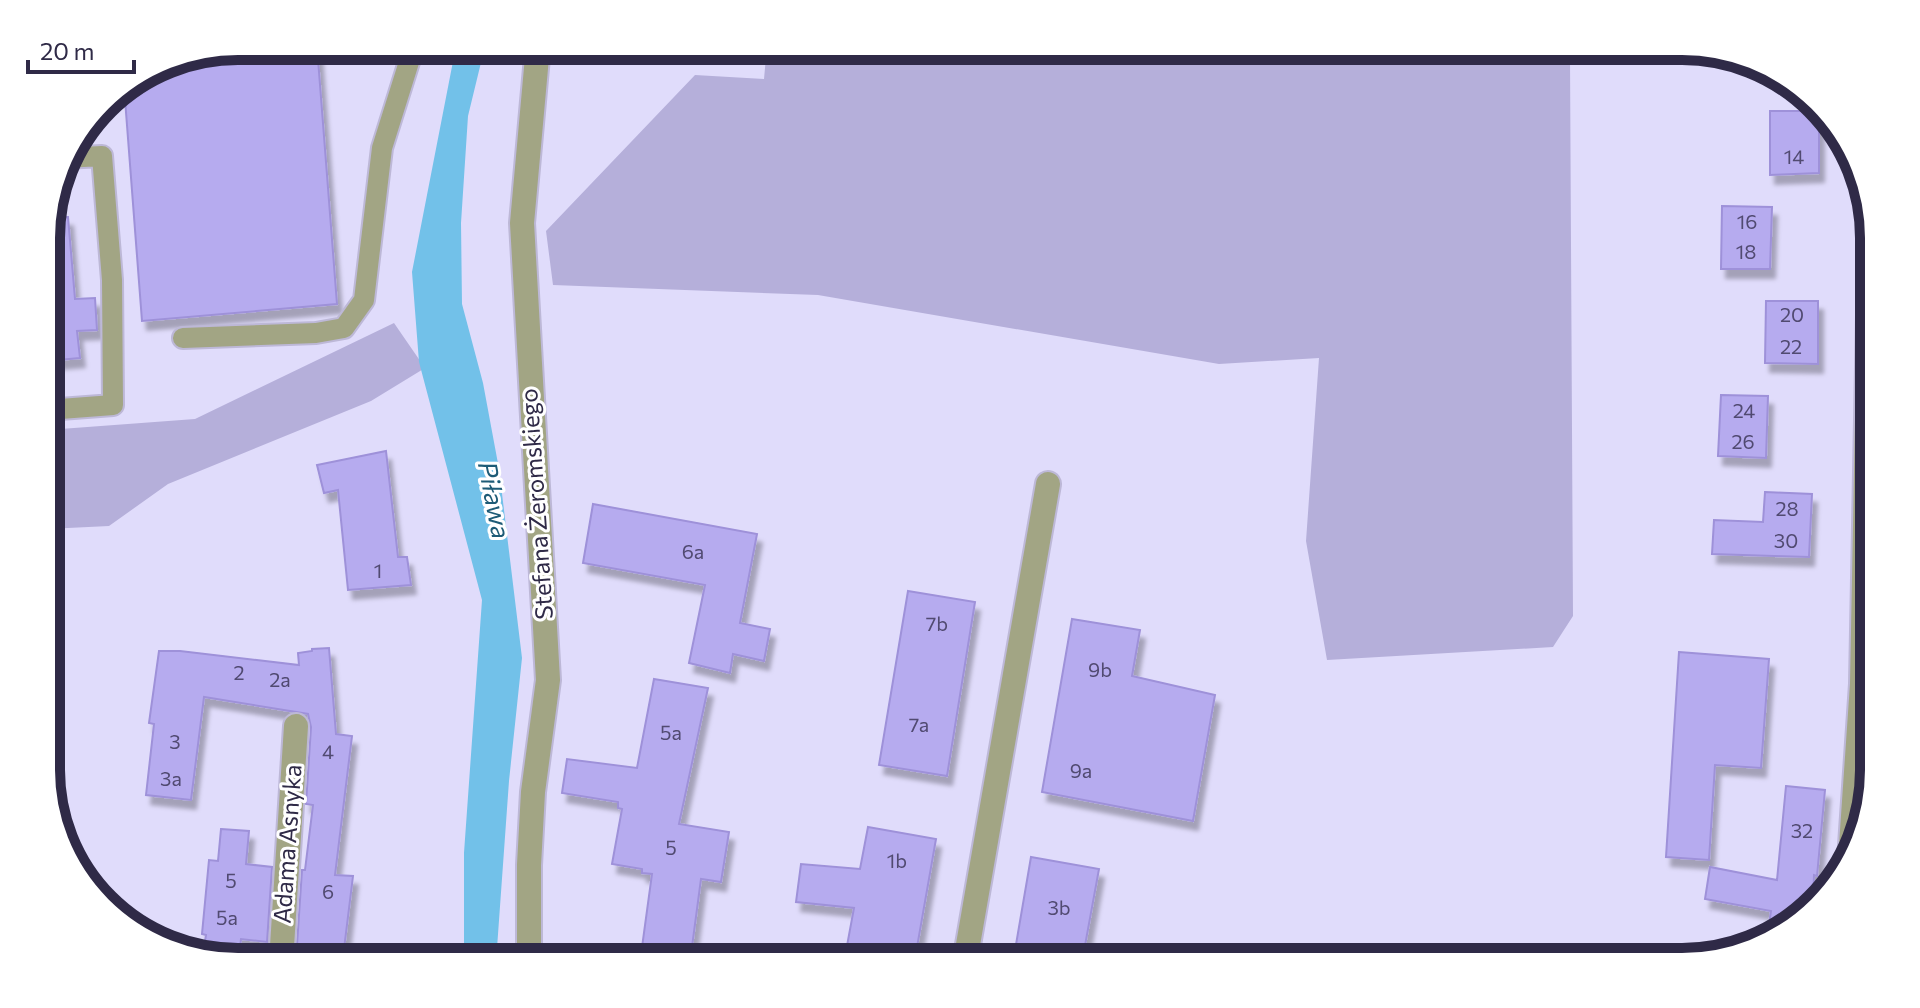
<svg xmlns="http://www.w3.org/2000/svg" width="1920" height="1008" font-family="Commissioner,sans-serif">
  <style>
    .green { fill: #b5afda }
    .water { fill: #72c1e9 }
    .building { fill: #b6abef; stroke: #9e91d9; stroke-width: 2; filter: url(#shadow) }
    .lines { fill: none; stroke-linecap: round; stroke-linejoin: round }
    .lane-casing { stroke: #bdb8d7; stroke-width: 24 }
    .street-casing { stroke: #bdb8d7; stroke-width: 28 }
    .lane { stroke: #a2a584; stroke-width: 20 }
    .street { stroke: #a2a584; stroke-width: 24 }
    .labels { text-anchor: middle; stroke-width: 6; stroke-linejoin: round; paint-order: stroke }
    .number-label { font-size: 20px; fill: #514a71 }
    .street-label { font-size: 24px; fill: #2f2a47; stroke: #fff }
    .water-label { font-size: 26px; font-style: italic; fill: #1e5b76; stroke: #fff }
    .rim { fill: none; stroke: #2f2a47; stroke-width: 10 }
  </style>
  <defs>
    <filter id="shadow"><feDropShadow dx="5" dy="9" stdDeviation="2" flood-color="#0004"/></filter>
  </defs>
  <rect width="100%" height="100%" fill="#e0dcfb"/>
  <!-- green -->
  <path class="green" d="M 767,46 L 1682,46 L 1702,51 L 1570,58 L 1573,616 L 1553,647 L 1327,660 L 1306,541 L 1319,358 L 1219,364 L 818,295 L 553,285 L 546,231 L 695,75 L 764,79 Z
    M 394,323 L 425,368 L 371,401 L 168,484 L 109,526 L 47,529 L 47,430 L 195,419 Z"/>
  <!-- water -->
  <path class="water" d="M 456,46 L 485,46 L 468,116 L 461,223 L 462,304 L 483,383 L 499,469 L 522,658 L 509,781 L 496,962 L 464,962 L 464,853 L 482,600 L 419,362 L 412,272 Z"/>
  <!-- building -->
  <path class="building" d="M 238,46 L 317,46 L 337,304 L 142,321 L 124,86 L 165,60 Z
    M 1770,111 L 1819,111 L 1819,173 L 1770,175 Z
    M 1722,206 L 1772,207 L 1770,269 L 1721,269 Z
    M 68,217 L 75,299 L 95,298 L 97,330 L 77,331 L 80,358 L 47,361 L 46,225 L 48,218 Z
    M 1766,301 L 1818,301 L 1818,364 L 1765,363 Z
    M 1721,395 L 1768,396 L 1766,458 L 1718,456 Z
    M 386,451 L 398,557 L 407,557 L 411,585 L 348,590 L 338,490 L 324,493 L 317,465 Z
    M 1765,492 L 1812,494 L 1809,557 L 1712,554 L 1714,520 L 1763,522 Z
    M 593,504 L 757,534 L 740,623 L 770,629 L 764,661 L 733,654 L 730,673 L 689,663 L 705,585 L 583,563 Z
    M 908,591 L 975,602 L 947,776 L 879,765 Z
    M 1072,619 L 1140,630 L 1132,676 L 1215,695 L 1193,821 L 1042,792 Z
    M 329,648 L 336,734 L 352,736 L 335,875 L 353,876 L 344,949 L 341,949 L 340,962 L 309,962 L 310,947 L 297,945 L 302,870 L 305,870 L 313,805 L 306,804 L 311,727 L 308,714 L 204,697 L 191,800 L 146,795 L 154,724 L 149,723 L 159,651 L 180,651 L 299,665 L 298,653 L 312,651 L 312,649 Z
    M 1679,652 L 1769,659 L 1761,768 L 1715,765 L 1709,860 L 1666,857 Z
    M 654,679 L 708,688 L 679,824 L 729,832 L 721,882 L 701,879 L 690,962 L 640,962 L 652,874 L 642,873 L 642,869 L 612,864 L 622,809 L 618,808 L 618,802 L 562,793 L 567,759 L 637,768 Z
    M 1786,786 L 1825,790 L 1817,876 L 1814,875 L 1813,902 L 1788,930 L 1767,937 L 1771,911 L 1705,899 L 1710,867 L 1777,880 Z
    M 868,827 L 936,839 L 916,953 L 912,953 L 911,962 L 844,962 L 854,908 L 796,902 L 801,864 L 860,869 Z
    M 221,829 L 249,831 L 246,864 L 272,867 L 267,942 L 241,939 L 238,962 L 203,954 L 206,935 L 202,934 L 209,860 L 218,861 Z
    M 1031,857 L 1099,869 L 1082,962 L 1013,962 Z"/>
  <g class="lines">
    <!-- lane casing -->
    <g class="lane-casing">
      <path id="lane" d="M 183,338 L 316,333 L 344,328 L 364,300 L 382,148 L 414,46
        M 47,410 L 113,405 L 112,280 L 102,156 L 64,158"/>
    </g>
    <!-- street casing -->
    <g class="street-casing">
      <path id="street" d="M 1850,860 L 1862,684 L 1871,209
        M 281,962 L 296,726
        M 529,962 L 529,865 L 533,792 L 548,680 L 522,223 L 538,46
        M 965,962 L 1048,484"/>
    </g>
    <!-- lane -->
    <use href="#lane" class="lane"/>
    <!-- street -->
    <use href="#street" class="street"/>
  </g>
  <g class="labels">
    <!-- number labels -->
    <g class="number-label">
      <text x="1794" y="164">14</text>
      <text x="1747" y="229">16</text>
      <text x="1746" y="259">18</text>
      <text x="1792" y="322">20</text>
      <text x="1791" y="354">22</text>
      <text x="1744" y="418">24</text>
      <text x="1743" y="449">26</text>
      <text x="1787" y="516">28</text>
      <text x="1786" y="548">30</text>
      <text x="693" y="559">6a</text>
      <text x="378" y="578">1</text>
      <text x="937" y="631">7b</text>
      <text x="1100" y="677">9b</text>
      <text x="239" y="680">2</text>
      <text x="280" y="687">2a</text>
      <text x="919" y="732">7a</text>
      <text x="671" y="740">5a</text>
      <text x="175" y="749">3</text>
      <text x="328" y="759">4</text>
      <text x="1081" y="778">9a</text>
      <text x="171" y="786">3a</text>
      <text x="1802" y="838">32</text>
      <text x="671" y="855">5</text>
      <text x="897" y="868">1b</text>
      <text x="231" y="888">5</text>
      <text x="328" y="899">6</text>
      <text x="1059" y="915">3b</text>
      <text x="227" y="925">5a</text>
    </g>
    <!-- street labels -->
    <g class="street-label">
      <text transform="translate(537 504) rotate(-94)" y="8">Stefana Żeromskiego</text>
      <text transform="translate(288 844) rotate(-86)" y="8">Adama Asnyka</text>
    </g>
    <!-- water labels -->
    <g class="water-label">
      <text transform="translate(494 500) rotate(79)" y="9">Piława</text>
    </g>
  </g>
  <!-- crop -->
  <path d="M0 0H1920V1008H0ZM238 60H1682A178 178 0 0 1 1860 238V770A178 178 0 0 1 1682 948H238A178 178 0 0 1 60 770V238A178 178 0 0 1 238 60Z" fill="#fff" fill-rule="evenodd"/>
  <path class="rim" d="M238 60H1682A178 178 0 0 1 1860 238V770A178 178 0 0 1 1682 948H238A178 178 0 0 1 60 770V238A178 178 0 0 1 238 60Z"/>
  <!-- scale -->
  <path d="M28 60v12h106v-12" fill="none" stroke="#2f2a47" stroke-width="4"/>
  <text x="40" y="60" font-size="24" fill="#2f2a47" stroke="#ffffff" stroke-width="6" paint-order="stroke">20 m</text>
</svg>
